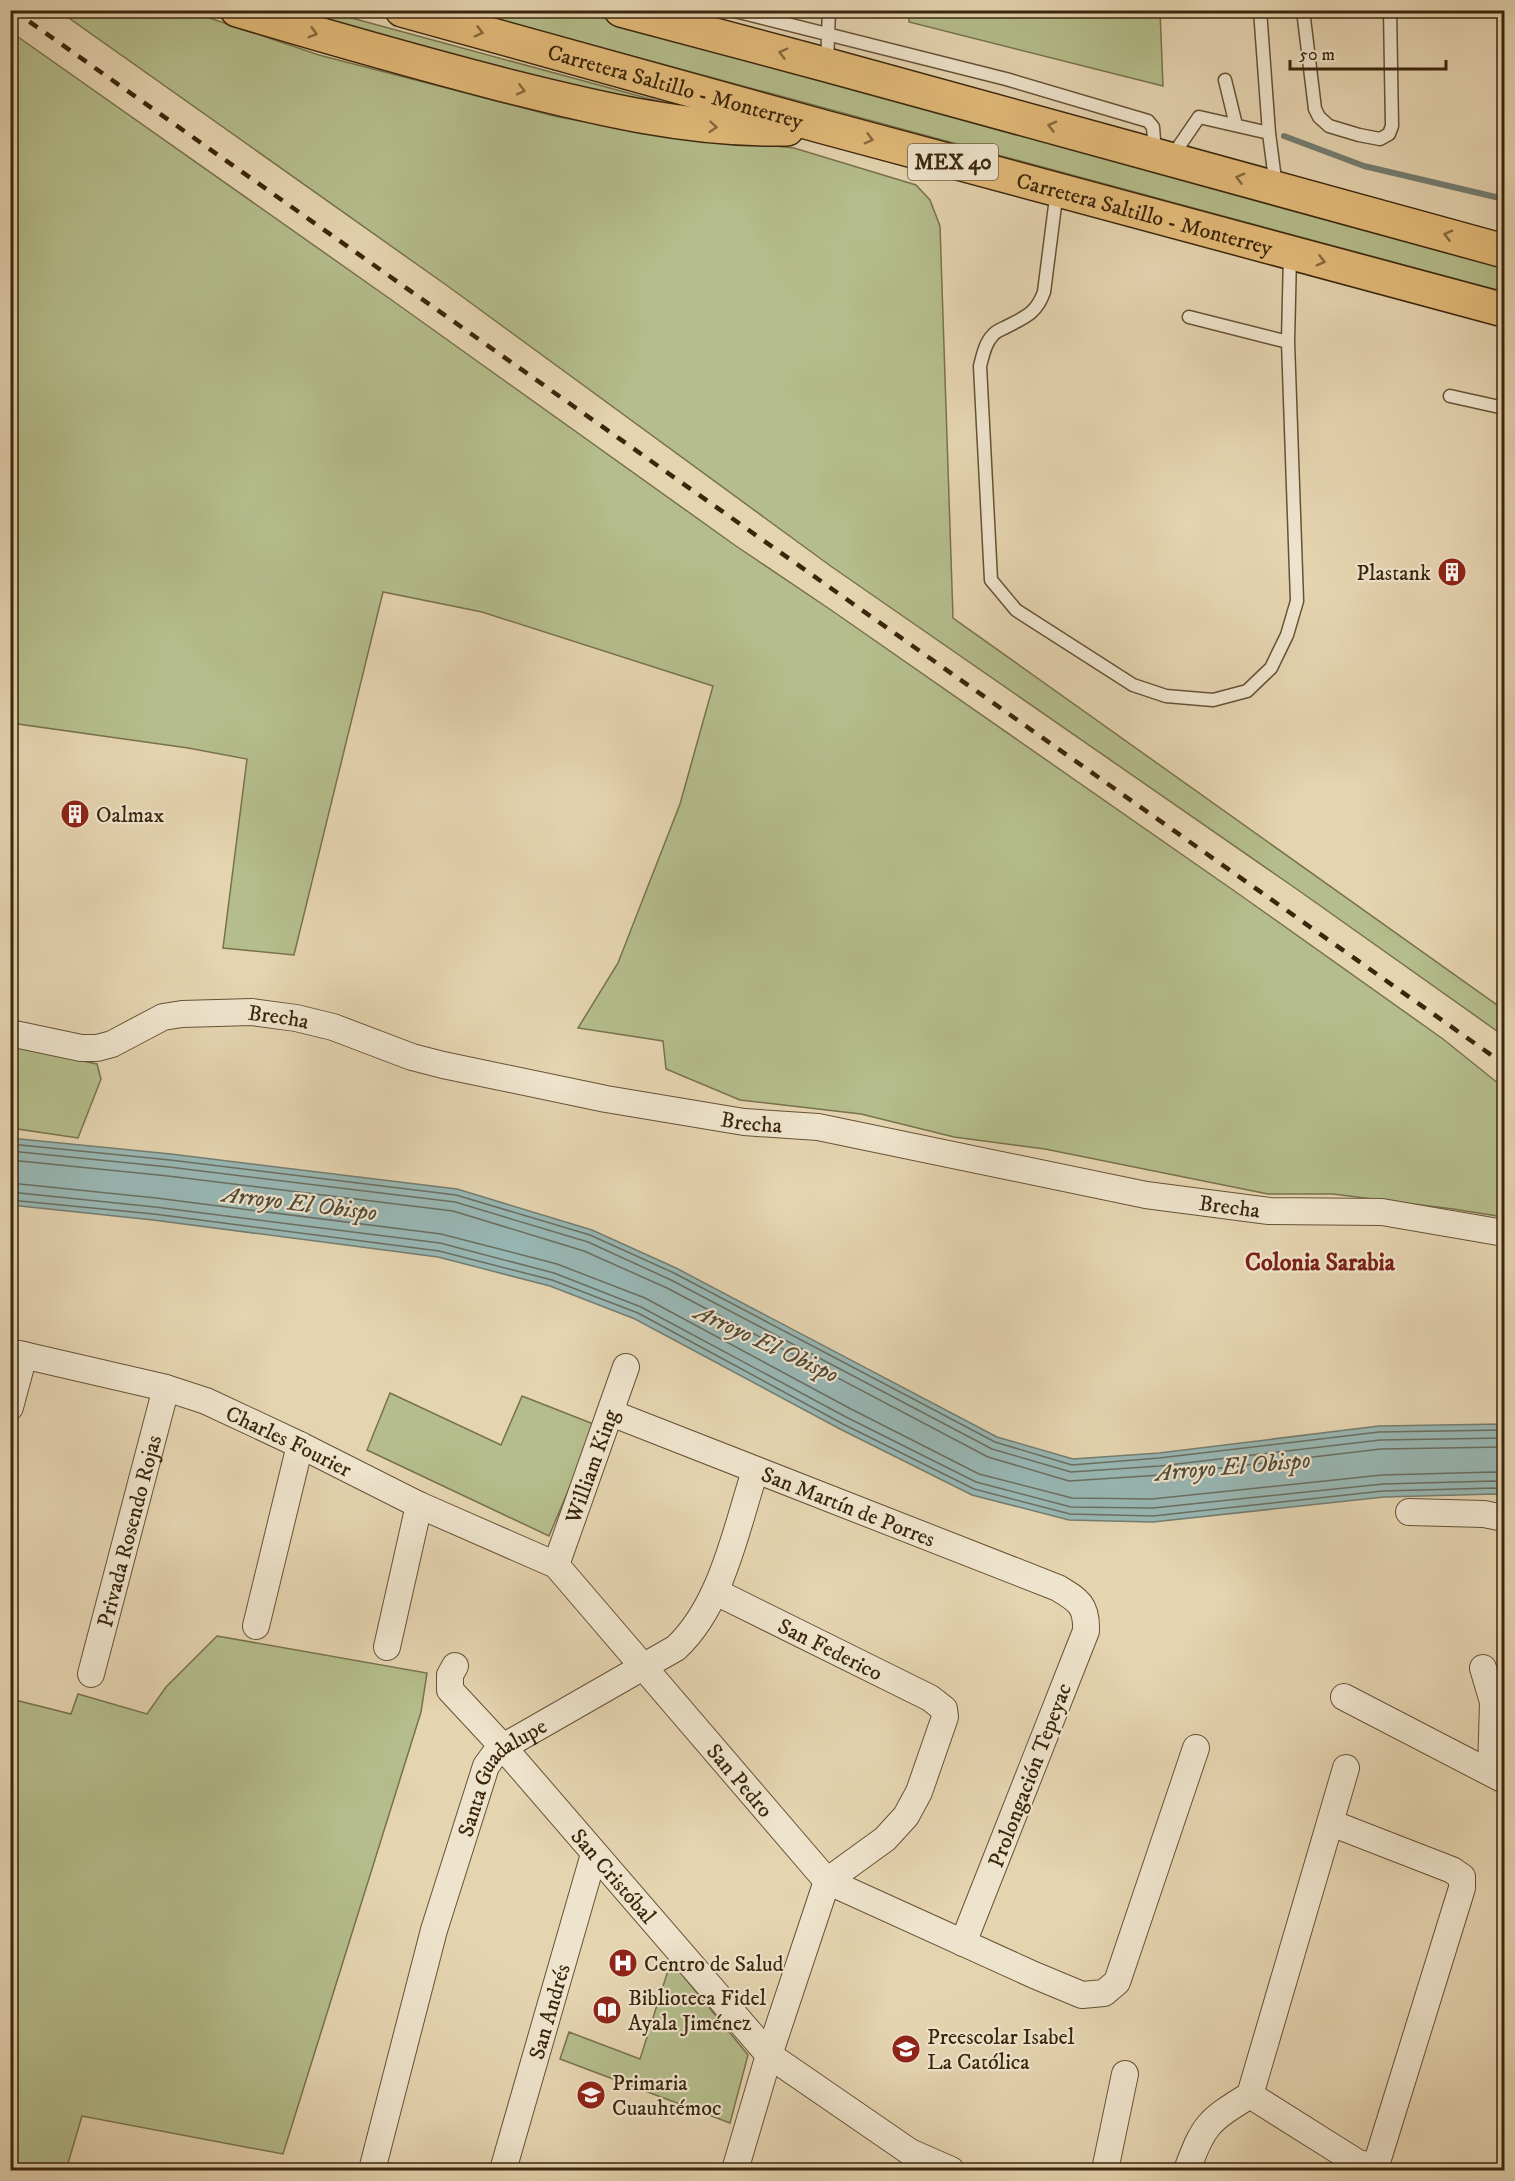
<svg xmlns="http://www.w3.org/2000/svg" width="1515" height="2181" font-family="'IM FELL DW Pica',serif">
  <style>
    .green { fill: #b4bd8b; stroke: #78724c; stroke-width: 1.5 }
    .water { fill: #98b7b4; stroke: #737d71; stroke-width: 1.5 }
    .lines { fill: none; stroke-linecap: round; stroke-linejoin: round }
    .shore { stroke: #6a6e60; stroke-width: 1.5 }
    .stream { stroke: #737d71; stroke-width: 6 }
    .service-casing { stroke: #665235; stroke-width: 15 }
    .minor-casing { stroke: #665235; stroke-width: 28 }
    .primary-casing { stroke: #3b260c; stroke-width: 36 }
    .service { stroke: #eee3cc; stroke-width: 12 }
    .minor { stroke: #eee3cc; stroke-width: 26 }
    .primary { stroke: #e2ba78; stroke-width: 33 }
    .rail { stroke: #3b260c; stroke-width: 4.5; stroke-dasharray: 10 10; stroke-linecap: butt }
    .oneway { stroke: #86693d }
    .labels { text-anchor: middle; stroke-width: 4.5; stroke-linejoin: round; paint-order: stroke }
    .shield { fill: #eee3cc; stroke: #715f46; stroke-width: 1.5 }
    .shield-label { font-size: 21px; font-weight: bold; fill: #3b260c }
    .street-label { font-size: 22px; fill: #3b260c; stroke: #eee3cc }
    .poi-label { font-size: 22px; fill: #3b260c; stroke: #eee3cc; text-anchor: start }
    .water-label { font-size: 24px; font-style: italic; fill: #524a36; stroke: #eee3cc }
    .neighbourhood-label { font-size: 24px; font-weight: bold; fill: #7a1f14; stroke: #eee3cc }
  </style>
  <rect width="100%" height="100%" fill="#e5d4b0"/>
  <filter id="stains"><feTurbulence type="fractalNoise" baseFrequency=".00333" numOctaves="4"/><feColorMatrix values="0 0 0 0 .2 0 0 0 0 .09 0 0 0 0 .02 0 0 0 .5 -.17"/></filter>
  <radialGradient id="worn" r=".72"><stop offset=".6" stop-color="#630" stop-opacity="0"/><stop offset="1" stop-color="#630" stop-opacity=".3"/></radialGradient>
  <!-- green -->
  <path class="green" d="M 59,11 L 189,11 L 319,55 L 558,117 L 658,134 L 794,148 L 916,185 L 930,200 L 940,226 L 953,618 L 1504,1010 L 1504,1036 L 1298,890 L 832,567 L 449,287 Z
    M 287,11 L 326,11 L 702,113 L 660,111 Z
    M 466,11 L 577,11 L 1504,263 L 1504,292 Z
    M 909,11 L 1160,11 L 1163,86 L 909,22 Z
    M 11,32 L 393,301 L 736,546 L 831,610 L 1243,897 L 1443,1039 L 1504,1088 L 1504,1217 L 1453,1209 L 1333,1194 L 1268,1194 L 1045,1149 L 954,1137 L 861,1114 L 740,1100 L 666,1069 L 663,1041 L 578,1028 L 618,963 L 680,804 L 713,686 L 482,612 L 383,592 L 294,955 L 223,948 L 247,759 L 188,748 L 11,723 Z
    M 10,1046 L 97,1064 L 101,1079 L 78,1138 L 11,1128 Z
    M 390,1393 L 501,1445 L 522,1396 L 596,1425 L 549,1536 L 367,1450 Z
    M 217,1636 L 427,1673 L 421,1712 L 283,2154 L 82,2116 L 66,2170 L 11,2170 L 11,1699 L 71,1714 L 78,1694 L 147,1714 L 166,1687 Z
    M 671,1961 L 748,2055 L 730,2123 L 560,2059 L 569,2032 L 640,2059 Z"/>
  <!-- water -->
  <path class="water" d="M 10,1138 L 171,1154 L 457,1189 L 592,1230 L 676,1268 L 997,1437 L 1073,1459 L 1159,1453 L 1379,1426 L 1502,1424 L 1504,1425 L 1504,1497 L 1495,1494 L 1384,1497 L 1153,1522 L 1069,1520 L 972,1495 L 840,1429 L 635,1319 L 550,1286 L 438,1257 L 153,1220 L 11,1205 Z"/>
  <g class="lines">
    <!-- shore -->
    <path class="shore" d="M 10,1144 L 170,1160 L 456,1195 L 590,1235 L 674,1273 L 995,1442 L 1072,1465 L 1159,1458 L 1379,1432 L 1504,1430
      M 10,1151 L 169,1167 L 455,1202 L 588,1242 L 671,1280 L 992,1449 L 1071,1472 L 1160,1466 L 1380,1440 L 1504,1438
      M 10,1160 L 168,1176 L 453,1211 L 584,1251 L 667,1288 L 988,1457 L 1069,1481 L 1161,1475 L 1381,1449 L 1504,1447
      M 10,1183 L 156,1198 L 441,1234 L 557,1264 L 645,1298 L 851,1409 L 979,1474 L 1072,1498 L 1152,1499 L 1382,1475 L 1494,1472 L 1504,1474
      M 10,1192 L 155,1207 L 440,1243 L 554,1273 L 641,1307 L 846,1417 L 976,1482 L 1071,1507 L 1153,1508 L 1383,1484 L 1494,1481 L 1504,1483
      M 10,1200 L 154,1214 L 439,1251 L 552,1280 L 638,1313 L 843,1424 L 974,1489 L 1070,1514 L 1153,1516 L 1383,1491 L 1494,1488 L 1504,1491"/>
    <!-- stream -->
    <path class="stream" d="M 1284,136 L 1364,166 L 1504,199"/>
    <!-- service casing -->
    <g class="service-casing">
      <path id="service" d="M 731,10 L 1006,79 L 1148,121 L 1153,127 L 1155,153
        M 1260,10 L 1269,133 L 1276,187
        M 1303,10 L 1315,109 L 1319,117 L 1329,126 L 1359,135 L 1380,139 L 1389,134 L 1392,126 L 1390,10
        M 827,64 L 829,10
        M 1225,80 L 1236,125
        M 1171,158 L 1199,117 L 1269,133
        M 1057,190 L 1044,292 C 1036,314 1025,317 1006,327 C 1002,329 996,331 993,335 C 985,343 983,355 980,366 L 991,580 L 1016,610 L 1133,685 L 1166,696 L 1213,700 L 1247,691 L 1271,668 L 1287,635 L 1297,601 L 1288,342 L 1290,254
        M 1189,317 L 1288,342
        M 1450,396 L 1504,408"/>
    </g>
    <!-- minor casing -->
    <g class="minor-casing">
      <g id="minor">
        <path id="s1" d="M 10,1033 L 81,1048 L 97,1048 L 112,1044 L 163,1017 L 182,1014 L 252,1012 L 296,1018 L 333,1027 L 412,1057 L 443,1065 L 606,1099 L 744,1122 L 818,1127 L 1146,1195 L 1269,1211 L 1382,1212 L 1504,1233"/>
        <path id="s2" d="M 10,1352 L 166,1388 L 206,1401 L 300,1445 L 419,1505 L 556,1565 L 827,1881 L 1034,1975 L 1082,1995 L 1104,1993 L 1117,1982 L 1196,1748"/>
        <path d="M 10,1407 L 24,1355"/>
        <path id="s3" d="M 611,1413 L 1058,1588 C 1078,1600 1087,1605 1086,1631 L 963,1943"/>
        <path d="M 1409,1512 L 1484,1514 L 1504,1518"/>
        <path id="s4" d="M 556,1565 L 626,1367"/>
        <path id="s5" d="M 716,1592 L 930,1698 L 944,1709 L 945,1717 L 919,1792 L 906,1816 L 885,1839 L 827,1881 L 769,2055 L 735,2170"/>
        <path d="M 256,1626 L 300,1445"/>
        <path d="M 387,1647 L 419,1505"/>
        <path id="s6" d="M 455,1666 L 450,1675 L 450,1690 L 503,1747 L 769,2055 L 910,2152 L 951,2170"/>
        <path d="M 1483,1668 L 1493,1702 L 1491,1772"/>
        <path id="s7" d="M 91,1674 L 166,1388"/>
        <path d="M 1344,1697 L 1504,1780"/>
        <path d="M 1250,2095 L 1358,2163 L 1371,2166 L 1377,2162 L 1462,1888 L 1462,1877 L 1452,1870 L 1331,1823"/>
        <path id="s8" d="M 372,2170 L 434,1930 L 486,1766 L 494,1755 L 503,1747 L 676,1648 C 722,1605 736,1529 755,1471"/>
        <path id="s9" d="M 503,2170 L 594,1854"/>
        <path d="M 1105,2170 L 1125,2074"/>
        <path d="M 1187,2170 C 1204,2124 1208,2121 1250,2095 L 1346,1768"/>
      </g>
    </g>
    <!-- primary casing -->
    <g class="primary-casing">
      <g id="primary">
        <path d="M 237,10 C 324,36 412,61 500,84 C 595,108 689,131 787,129"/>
        <path id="s10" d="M 402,10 L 824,127 L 1504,310"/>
        <path d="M 621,10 L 827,65 L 1504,251"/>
      </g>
    </g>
    <!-- service -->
    <use href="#service" class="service"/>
    <!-- minor -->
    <use href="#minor" class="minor"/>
    <!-- primary -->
    <use href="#primary" class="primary"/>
    <!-- rail -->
    <path class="rail" d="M 13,10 L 1504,1064"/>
  </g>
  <!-- one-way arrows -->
  <defs><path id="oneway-chevron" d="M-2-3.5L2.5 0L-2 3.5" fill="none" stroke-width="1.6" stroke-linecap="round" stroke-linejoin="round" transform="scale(1.5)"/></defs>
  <g class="oneway">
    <use href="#oneway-chevron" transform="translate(479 32) rotate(15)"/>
    <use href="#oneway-chevron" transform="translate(313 33) rotate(16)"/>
    <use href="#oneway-chevron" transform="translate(783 53) rotate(-165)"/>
    <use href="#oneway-chevron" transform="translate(521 90) rotate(14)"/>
    <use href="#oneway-chevron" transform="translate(1052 126) rotate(-165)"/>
    <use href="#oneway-chevron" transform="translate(713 127) rotate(5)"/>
    <use href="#oneway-chevron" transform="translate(869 139) rotate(15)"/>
    <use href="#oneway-chevron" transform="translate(1240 178) rotate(-165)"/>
    <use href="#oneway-chevron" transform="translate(1448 235) rotate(-165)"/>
    <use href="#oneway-chevron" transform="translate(1321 261) rotate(15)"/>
  </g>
  <!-- icons -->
  <defs>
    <g id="building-disc" transform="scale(1.5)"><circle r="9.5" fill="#8f2418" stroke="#eee3cc"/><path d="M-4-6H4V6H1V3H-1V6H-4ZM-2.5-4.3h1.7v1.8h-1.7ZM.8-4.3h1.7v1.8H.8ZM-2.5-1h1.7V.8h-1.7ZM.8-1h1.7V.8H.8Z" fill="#fff"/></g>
    <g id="hospital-disc" transform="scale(1.5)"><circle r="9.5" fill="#8f2418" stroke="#eee3cc"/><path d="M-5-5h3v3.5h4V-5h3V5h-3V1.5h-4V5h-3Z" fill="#fff"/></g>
    <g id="library-disc" transform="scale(1.5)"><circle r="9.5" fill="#8f2418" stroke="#eee3cc"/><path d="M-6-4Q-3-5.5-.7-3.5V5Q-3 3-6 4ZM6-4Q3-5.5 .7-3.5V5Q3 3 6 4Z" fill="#fff"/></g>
    <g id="school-disc" transform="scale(1.5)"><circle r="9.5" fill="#8f2418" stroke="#eee3cc"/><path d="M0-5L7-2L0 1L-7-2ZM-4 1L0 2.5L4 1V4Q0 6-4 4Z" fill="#fff"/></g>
  </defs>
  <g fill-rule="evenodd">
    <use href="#building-disc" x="1452" y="572"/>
    <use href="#building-disc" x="75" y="814"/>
    <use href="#hospital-disc" x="623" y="1963"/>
    <use href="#library-disc" x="607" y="2010"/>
    <use href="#school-disc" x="906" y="2049"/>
    <use href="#school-disc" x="591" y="2095"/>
  </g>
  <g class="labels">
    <!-- shield labels -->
    <rect class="shield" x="908" y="144" width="90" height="36" rx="4.5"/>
    <g class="shield-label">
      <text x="953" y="169">MEX 40</text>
    </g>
    <!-- street labels -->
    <g class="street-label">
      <text dy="8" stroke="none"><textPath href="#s10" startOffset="284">Carretera Saltillo - Monterrey</textPath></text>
      <text dy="8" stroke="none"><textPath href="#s10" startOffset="770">Carretera Saltillo - Monterrey</textPath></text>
      <text dy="8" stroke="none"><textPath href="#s1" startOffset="278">Brecha</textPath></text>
      <text dy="8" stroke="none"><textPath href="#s1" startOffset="764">Brecha</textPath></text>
      <text dy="8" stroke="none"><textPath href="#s1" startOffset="1250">Brecha</textPath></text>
      <text dy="8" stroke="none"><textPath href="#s2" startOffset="294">Charles Fourier</textPath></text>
      <text dy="8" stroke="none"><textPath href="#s4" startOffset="105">William King</textPath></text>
      <text dy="8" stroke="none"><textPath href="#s3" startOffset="255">San Martín de Porres</textPath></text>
      <text dy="8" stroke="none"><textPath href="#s7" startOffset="148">Privada Rosendo Rojas</textPath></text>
      <text dy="8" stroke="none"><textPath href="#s5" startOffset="128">San Federico</textPath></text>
      <text transform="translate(1029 1775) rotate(-69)" y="8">Prolongación Tepeyac</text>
      <text dy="8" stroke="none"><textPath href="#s2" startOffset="872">San Pedro</textPath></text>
      <text dy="8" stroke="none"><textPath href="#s8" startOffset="420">Santa Guadalupe</textPath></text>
      <text dy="8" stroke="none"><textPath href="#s6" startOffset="273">San Cristóbal</textPath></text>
      <text dy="8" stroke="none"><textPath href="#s9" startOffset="165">San Andrés</textPath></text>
    </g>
    <!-- poi labels -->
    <g class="poi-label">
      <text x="1431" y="580" text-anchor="end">Plastank</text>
      <text x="96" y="822">Oalmax</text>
      <text x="644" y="1971">Centro de Salud</text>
      <text x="628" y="2005">Biblioteca Fidel<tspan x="628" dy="25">Ayala Jiménez</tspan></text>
      <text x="927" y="2044">Preescolar Isabel<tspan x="927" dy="25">La Católica</tspan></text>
      <text x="612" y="2090">Primaria<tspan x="612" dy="25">Cuauhtémoc</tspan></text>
    </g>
    <!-- water labels -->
    <g class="water-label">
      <text transform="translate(300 1203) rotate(7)" y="8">Arroyo El Obispo</text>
      <text transform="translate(767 1343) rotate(25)" y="8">Arroyo El Obispo</text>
      <text transform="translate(1233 1466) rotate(-5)" y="8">Arroyo El Obispo</text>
    </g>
    <!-- neighbourhood labels -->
    <g class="neighbourhood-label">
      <text x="1320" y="1270">Colonia Sarabia</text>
    </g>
  </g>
  <!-- margin -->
  <rect width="1515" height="2181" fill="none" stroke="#e5d4b0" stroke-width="36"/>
  <rect x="12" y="12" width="1491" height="2157" fill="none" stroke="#3b260c" stroke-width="3"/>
  <rect x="18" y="18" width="1479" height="2145" fill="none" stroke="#3b260c" stroke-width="1.5"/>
  <!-- scale -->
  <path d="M1290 60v9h156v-9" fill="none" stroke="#3b260c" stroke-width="3"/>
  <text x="1299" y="60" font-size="18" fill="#3b260c" stroke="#eee3cc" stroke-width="4.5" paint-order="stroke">50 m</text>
  <rect width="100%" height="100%" filter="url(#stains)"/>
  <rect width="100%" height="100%" fill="url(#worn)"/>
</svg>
